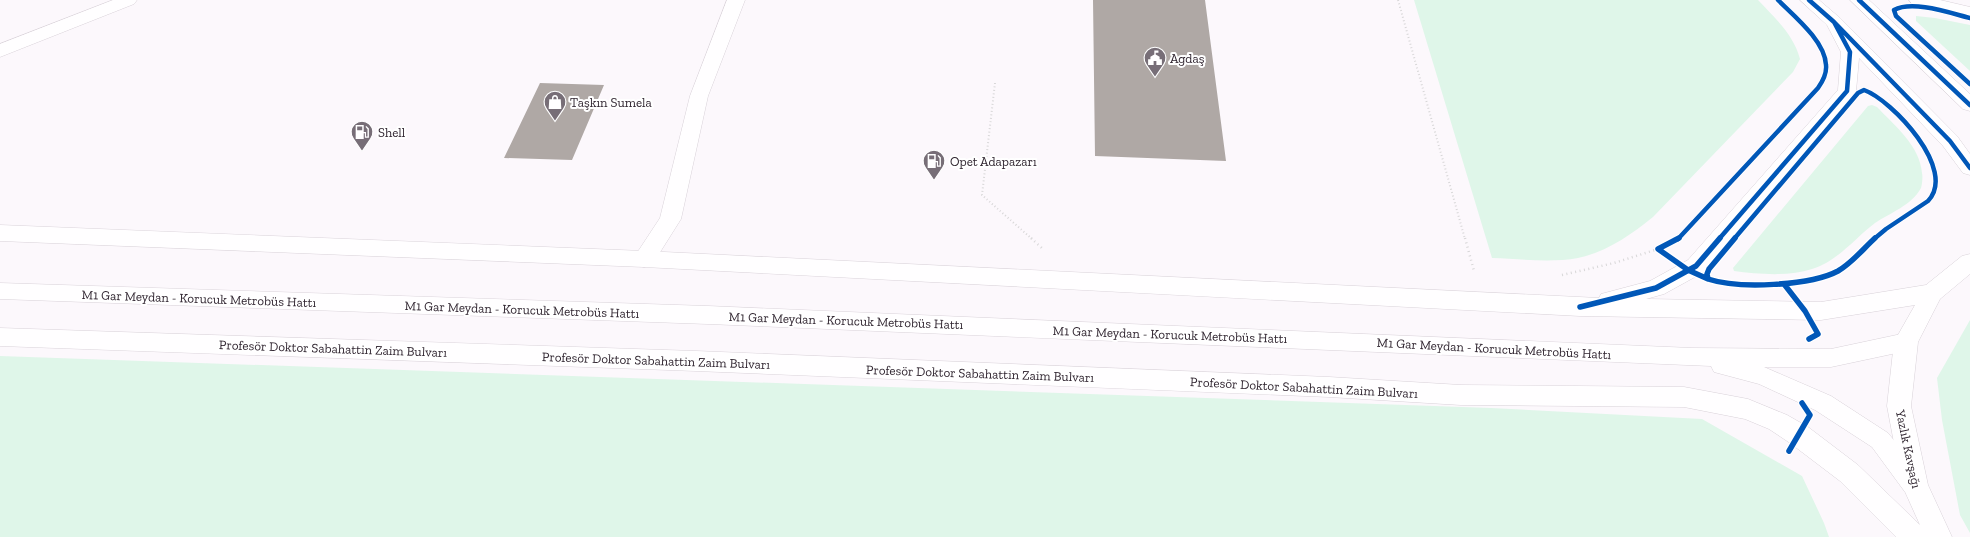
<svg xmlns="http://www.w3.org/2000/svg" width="1970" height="537" font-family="'Zilla Slab',serif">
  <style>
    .green { fill: #dff6e9 }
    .building { fill: #afa8a5 }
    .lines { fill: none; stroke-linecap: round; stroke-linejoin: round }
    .service-casing { stroke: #d9d2d9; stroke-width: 1 }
    .minor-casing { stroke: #d9d2d9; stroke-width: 1 }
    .primary-casing { stroke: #d9d2d9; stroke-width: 1 }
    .path-far1 { stroke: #d8d7d8; stroke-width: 2; stroke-dasharray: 1 2.5; stroke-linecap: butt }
    .path { stroke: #d8d7d8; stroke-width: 2.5; stroke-dasharray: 1 3.5; stroke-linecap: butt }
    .service { fill: #fffeff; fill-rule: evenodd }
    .minor { fill: #fffeff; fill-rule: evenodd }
    .primary { fill: #fffeff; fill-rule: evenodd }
    .cycleway-far1-casing { stroke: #fff; stroke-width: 6 }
    .cycleway-casing { stroke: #fff; stroke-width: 8 }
    .cycleway-far1 { stroke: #0057b8; stroke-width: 4.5 }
    .cycleway { stroke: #0057b8; stroke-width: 5.5 }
    .labels { text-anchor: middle; stroke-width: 4; stroke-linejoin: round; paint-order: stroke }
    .poi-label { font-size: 13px; fill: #2f242f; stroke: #fff; text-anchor: start }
    .street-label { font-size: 13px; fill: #2f242f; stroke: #fff }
  </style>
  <rect width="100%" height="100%" fill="#fcf8fc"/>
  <!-- green -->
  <path class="green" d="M 1414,0 L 1758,0 C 1775,18 1794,35 1800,59 L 1793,72 L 1653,217 C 1631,235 1606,252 1578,258 C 1551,263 1520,259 1492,258 Z
    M 1916,16 L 1935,18 L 1970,25 L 1970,71 L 1916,21 Z
    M 1872,105 L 1877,107 C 1895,126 1920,146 1922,173 C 1923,177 1922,185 1921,188 C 1912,205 1890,213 1875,223 C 1854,239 1838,261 1812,269 C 1788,277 1758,274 1734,271 L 1733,268 L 1868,106 Z
    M 1970,320 L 1970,533 L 1960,515 L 1942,420 L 1937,378 Z
    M 0,356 L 1491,408 L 1702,419 L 1802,476 L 1824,523 L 1829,537 L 0,537 Z"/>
  <!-- building -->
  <path class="building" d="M 1093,0 L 1205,0 L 1226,161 L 1095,156 Z
    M 540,83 L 604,85 L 572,160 L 504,158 Z"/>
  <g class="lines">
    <!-- service casing -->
    <g class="service-casing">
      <path id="service" d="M 0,283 L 708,306 L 1692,348 L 1831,349 L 1906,333 L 1914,336 L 1917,342 L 1914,348 L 1906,351 L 1831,367 L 1764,367 L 1831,396 L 1888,433 L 1923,476 L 1926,484 L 1923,492 L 1914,495 L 1905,492 L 1872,447 L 1815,410 L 1759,384 L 1714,372 L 1711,366 L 708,324 L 0,299 Z"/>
    </g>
    <!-- minor casing -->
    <g class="minor-casing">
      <path id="minor" d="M 113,0 L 137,0 L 134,4 L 0,57 L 0,44 Z
        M 727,0 L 745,0 L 708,96 L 681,219 L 652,265 L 644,267 L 636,265 L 633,259 L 660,218 L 690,96 Z
        M 1909,0 L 1940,0 L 1970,7 L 1970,17 L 1912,4 Z"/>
    </g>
    <!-- primary casing -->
    <g class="primary-casing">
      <path id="primary" d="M 1800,0 L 1819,0 L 1840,18 L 1957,136 L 1970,154 L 1970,175 L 1963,173 L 1943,146 L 1859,58 L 1856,91 L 1854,95 L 1704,272 L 1664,294 L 1646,299 L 1821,302 L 1926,285 L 1962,256 L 1970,254 L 1970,274 L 1940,299 L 1918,342 L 1911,406 L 1928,485 L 1952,537 L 1896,537 L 1840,481 L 1790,443 L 1769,429 L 1745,419 L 1684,407 L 1461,405 L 1329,397 L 696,371 L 0,346 L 0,328 L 696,351 L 1329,377 L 1461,385 L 1684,387 L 1748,399 L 1787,415 L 1808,427 L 1858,465 L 1920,525 L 1902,485 L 1887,406 L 1894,342 L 1915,305 L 1821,320 L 1580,316 L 644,267 L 0,241 L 0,225 L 644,251 L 1599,298 L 1601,294 L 1650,281 L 1688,260 L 1838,90 L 1841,52 L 1827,25 Z
        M 1850,0 L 1869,0 L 1970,94 L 1970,111 L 1963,109 Z"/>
    </g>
    <!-- path-far1 -->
    <path class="path-far1" d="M 1398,0 L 1465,239
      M 995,83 L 982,195 L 1032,239"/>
    <!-- path -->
    <path class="path" d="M 1031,238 L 1044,250
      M 1465,238 L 1474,271
      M 1562,275 L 1614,263 L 1658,249"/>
    <!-- service -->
    <use href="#service" class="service"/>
    <!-- minor -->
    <use href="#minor" class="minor"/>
    <!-- primary -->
    <use href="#primary" class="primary"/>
    <!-- cycleway-far1 casing -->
    <g class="cycleway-far1-casing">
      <path id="cycleway-far1" d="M 1809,0 L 1834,22 L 1950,141 L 1970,168
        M 1859,0 L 1970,105
        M 1970,18 C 1950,13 1913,0 1894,10 L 1896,16 L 1970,84
        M 1678,239 L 1818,88 C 1823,81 1827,74 1826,65 C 1825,41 1794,16 1778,0
        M 1719,239 L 1847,91 L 1850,52 L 1834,22
        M 1734,239 L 1858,93 L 1864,90 C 1892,100 1958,170 1928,201 L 1886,229 L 1874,239"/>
    </g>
    <!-- cycleway casing -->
    <g class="cycleway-casing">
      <path id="cycleway" d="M 1679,238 L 1658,249 L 1688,270 L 1708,279
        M 1735,238 L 1709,269 L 1707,274 L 1708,279 C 1738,289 1810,286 1838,271 C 1852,263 1863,249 1875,238
        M 1784,284 L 1805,311 L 1818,334 L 1809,339
        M 1580,307 L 1656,288 L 1696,266 L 1720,238
        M 1789,451 L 1810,415 L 1802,403"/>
    </g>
    <!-- cycleway-far1 -->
    <use href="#cycleway-far1" class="cycleway-far1"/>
    <!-- cycleway -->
    <use href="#cycleway" class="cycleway"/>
  </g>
  <!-- icons -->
  <defs>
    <g id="civic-pin" transform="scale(1.15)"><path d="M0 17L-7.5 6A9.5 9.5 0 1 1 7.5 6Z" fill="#776e77" stroke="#fff"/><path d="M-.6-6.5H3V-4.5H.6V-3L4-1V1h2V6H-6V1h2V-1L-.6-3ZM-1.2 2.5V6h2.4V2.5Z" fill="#fff"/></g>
    <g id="shop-pin" transform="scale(1.15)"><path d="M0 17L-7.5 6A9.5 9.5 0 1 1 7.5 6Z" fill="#776e77" stroke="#fff"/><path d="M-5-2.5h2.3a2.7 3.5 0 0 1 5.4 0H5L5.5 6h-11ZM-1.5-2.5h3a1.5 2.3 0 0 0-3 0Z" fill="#fff"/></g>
    <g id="fuel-pin" transform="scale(1.15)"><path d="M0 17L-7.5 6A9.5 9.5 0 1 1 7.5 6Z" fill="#776e77" stroke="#fff"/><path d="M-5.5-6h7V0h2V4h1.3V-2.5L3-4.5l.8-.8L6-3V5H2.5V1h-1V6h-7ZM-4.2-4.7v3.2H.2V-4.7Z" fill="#fff"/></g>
  </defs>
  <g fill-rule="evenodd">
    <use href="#civic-pin" x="1155" y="58"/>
    <use href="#shop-pin" x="555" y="102"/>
    <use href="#fuel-pin" x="362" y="132"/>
    <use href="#fuel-pin" x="934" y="161"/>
  </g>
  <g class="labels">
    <!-- poi labels -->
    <g class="poi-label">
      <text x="1170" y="63">Agdaş</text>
      <text x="570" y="107">Taşkın Sumela</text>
      <text x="378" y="137">Shell</text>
      <text x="950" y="166">Opet Adapazarı</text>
    </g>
    <!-- street labels -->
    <g class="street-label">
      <text transform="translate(199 298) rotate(2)" y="5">M1 Gar Meydan - Korucuk Metrobüs Hattı</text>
      <text transform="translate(522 309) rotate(2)" y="5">M1 Gar Meydan - Korucuk Metrobüs Hattı</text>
      <text transform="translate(846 320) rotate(2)" y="5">M1 Gar Meydan - Korucuk Metrobüs Hattı</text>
      <text transform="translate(1170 334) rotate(2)" y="5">M1 Gar Meydan - Korucuk Metrobüs Hattı</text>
      <text transform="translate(333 348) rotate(2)" y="5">Profesör Doktor Sabahattin Zaim Bulvarı</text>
      <text transform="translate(1494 348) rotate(3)" y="5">M1 Gar Meydan - Korucuk Metrobüs Hattı</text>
      <text transform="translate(656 360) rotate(2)" y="5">Profesör Doktor Sabahattin Zaim Bulvarı</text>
      <text transform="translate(980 373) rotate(2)" y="5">Profesör Doktor Sabahattin Zaim Bulvarı</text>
      <text transform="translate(1304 387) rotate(3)" y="5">Profesör Doktor Sabahattin Zaim Bulvarı</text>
      <text transform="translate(1909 449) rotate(78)" y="5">Yazlık Kavşağı</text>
    </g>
  </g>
</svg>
